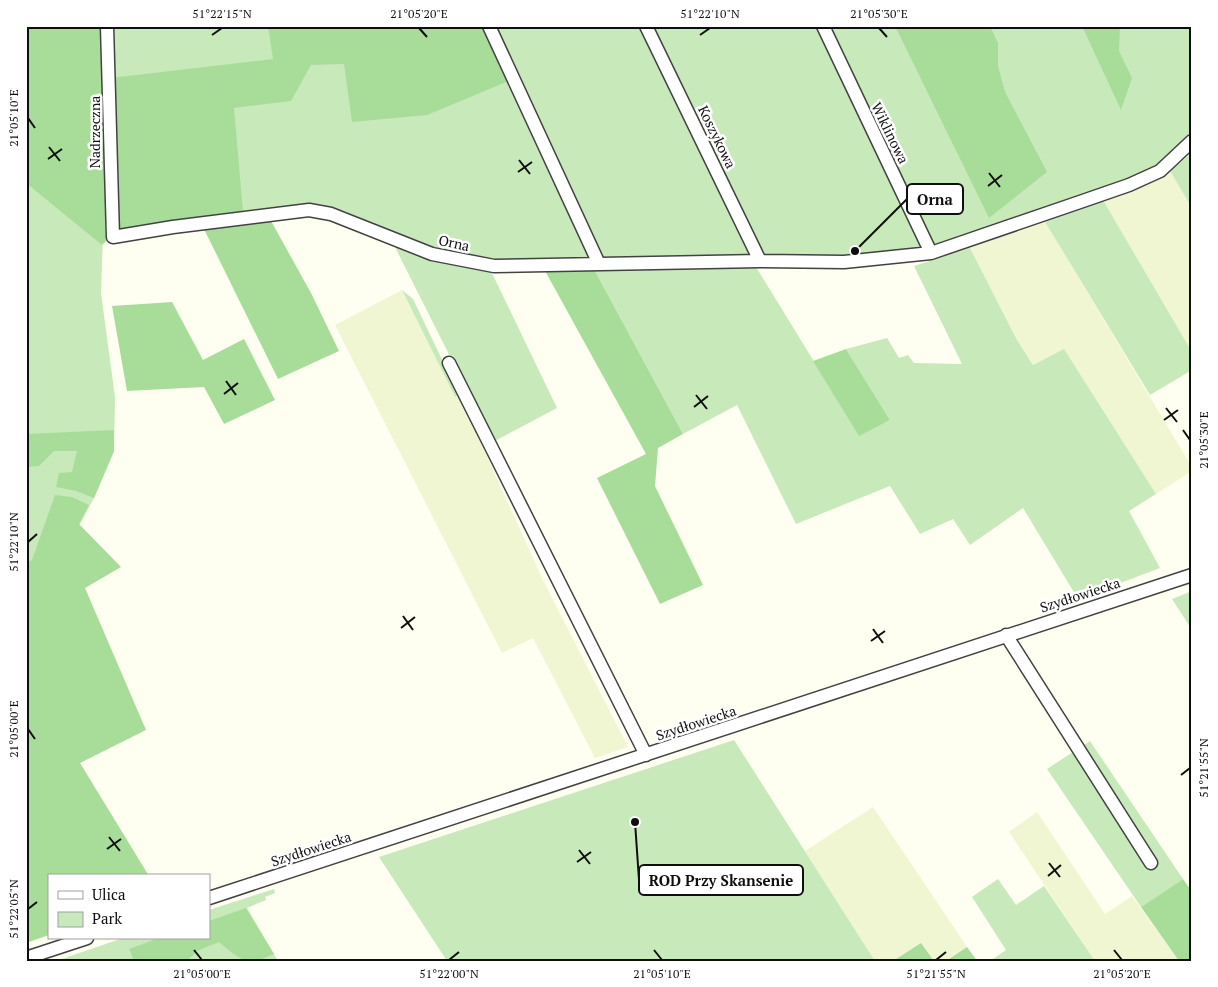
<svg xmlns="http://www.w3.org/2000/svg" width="1218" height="987" font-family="'PT Serif',serif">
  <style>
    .farmland { fill: #f0f6d1 }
    .green { fill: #c8eaba }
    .forest { fill: #a8dc99 }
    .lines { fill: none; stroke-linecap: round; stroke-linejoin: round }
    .minor-casing { stroke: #424242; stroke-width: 15 }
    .minor { stroke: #fff; stroke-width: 12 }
    .ticks { fill: none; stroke: #0f0f0f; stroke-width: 2 }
    .labels { text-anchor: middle; stroke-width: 5; stroke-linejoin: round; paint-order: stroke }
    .street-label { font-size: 14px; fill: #0f0f0f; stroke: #fff }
    .leader { fill: none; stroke: #0f0f0f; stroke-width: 2 }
    .callout-dot { fill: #0f0f0f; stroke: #fff; stroke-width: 2 }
    .callout { fill: #fff; stroke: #0f0f0f; stroke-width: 2 }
    .callout-label { font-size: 15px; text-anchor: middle; font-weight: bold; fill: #0f0f0f }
    .neatline { fill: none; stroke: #0f0f0f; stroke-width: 2 }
    .ticks-label { font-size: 12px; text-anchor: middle; fill: #0f0f0f }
  </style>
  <rect width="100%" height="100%" fill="#fffff1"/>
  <!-- farmland -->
  <path class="farmland" d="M 1170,171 L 1192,208 L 1192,352 L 1103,200 L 1149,182 Z
    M 1045,222 L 1192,467 L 1192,471 L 1156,494 L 1064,350 L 1033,365 L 1017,340 L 970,248 Z
    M 402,290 L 455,397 L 459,395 L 542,578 L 628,747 L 595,758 L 533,638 L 502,653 L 335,325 Z
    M 873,807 L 967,947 L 946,961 L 934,961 L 921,943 L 893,961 L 875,961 L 805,851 Z
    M 1037,812 L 1105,914 L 1132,896 L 1179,961 L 1095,961 L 1009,832 Z"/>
  <!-- green -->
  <path class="green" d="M 26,26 L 1192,26 L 1192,134 L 1153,169 L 1123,182 L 948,242 L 847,257 L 487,260 L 435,250 L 323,205 L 305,203 L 103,234 L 101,293 L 115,397 L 114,451 L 94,498 L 26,625 Z
    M 1192,153 L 1192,208 L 1170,171 Z
    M 1103,200 L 1192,352 L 1192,370 L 1150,395 L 1045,222 Z
    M 397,245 L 468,267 L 490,269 L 557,408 L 493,442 L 396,249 Z
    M 970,248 L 1017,340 L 1033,365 L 1064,349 L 1156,494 L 1129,511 L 1160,568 L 1078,599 L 1023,508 L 970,545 L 953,519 L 920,534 L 890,486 L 796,524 L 737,405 L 683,434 L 595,271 L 756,267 L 859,435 L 890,420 L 846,349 L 887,338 L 899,358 L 908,355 L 914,363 L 962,364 L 914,266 Z
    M 402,290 L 413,299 L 459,395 L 455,397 Z
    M 1192,591 L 1192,630 L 1172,599 Z
    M 734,740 L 875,961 L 447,961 L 379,857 Z
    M 1090,741 L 1183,879 L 1141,907 L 1047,769 Z
    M 998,879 L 1016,905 L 1044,886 L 1095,961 L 990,961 L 1006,950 L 972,897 Z
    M 274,889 L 275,893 L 265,897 L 266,900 L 247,908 L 278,961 L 56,961 L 123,938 L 209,938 L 209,910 Z"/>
  <!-- forest -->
  <path class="forest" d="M 26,26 L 102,26 L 111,237 L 102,245 L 26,183 Z
    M 268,26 L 485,26 L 511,80 L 427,115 L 352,122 L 344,64 L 311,65 L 291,101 L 234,108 L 243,212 L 116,231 L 110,78 L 273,59 Z
    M 895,26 L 990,26 L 998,43 L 998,66 L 1005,92 L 1047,172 L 989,218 Z
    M 1082,26 L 1120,26 L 1119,51 L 1132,78 L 1121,110 Z
    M 271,221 L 311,293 L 339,351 L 278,379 L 203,227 Z
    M 544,269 L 595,271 L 683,434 L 658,448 L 655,486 L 703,585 L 660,604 L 597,478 L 646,454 Z
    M 172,302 L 203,360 L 244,339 L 275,400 L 224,424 L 204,387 L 127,391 L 112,306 Z
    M 846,349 L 890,420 L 859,436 L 813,361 Z
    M 114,430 L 114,451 L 94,498 L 76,491 L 56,487 L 59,473 L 72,472 L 77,451 L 54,451 L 39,466 L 26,467 L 26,434 Z
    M 55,495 L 72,497 L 89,505 L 79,524 L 121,567 L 85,588 L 146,730 L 80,763 L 149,876 L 49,876 L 49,935 L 26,943 L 26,563 L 32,560 Z
    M 1183,879 L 1192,892 L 1192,961 L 1179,961 L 1141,907 Z
    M 246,908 L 274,954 C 247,967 240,960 219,942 L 197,951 L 187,961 L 134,961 L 129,949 L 159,938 L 209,938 L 209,921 Z
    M 921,943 L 934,961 L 893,961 Z
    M 967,947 L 977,961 L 946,961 Z"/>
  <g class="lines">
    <!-- minor casing -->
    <g class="minor-casing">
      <path id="minor" d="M 107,26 L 113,237 L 173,227 L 309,210 L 331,214 L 432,254 L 494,266 L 760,261 L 844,262 L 931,253 L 1077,203 L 1129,185 L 1160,171 L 1192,141
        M 489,26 L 599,264
        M 646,26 L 760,261
        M 823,26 L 931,253
        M 449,363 L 646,755
        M 1006,635 L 1151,863
        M 209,898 L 1192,575
        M 26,958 L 87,938"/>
    </g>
    <!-- minor -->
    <use href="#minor" class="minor"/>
  </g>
  <!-- ticks -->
  <path class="ticks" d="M 419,28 L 427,37M 879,28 L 887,37M 212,35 L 222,28M 700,35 L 710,28M 28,118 L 35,128M 49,147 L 60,161M 48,159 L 62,149M 519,160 L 530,174M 518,172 L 532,162M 989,173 L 1000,187M 988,186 L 1002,175M 226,381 L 236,395M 224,394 L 238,383M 696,395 L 707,409M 694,407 L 708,396M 1166,408 L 1177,422M 1164,420 L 1178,410M 1183,430 L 1190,440M 28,542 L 37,534M 403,616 L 413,630M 401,628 L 415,617M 873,629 L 883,643M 871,641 L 885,631M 28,729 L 35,739M 1181,775 L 1190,768M 109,837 L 120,851M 107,849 L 121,839M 579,850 L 590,864M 577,862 L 591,852M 1049,863 L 1060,877M 1048,876 L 1061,865M 28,909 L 37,902M 194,950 L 202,960M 654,950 L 662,960M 1114,950 L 1122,960M 449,960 L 459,952M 936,960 L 946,952"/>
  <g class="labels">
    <!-- street labels -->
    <g class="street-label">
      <text transform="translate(95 132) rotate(-90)" y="5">Nadrzeczna</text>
      <text transform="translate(890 133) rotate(64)" y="5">Wiklinowa</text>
      <text transform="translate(717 137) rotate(64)" y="5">Koszykowa</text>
      <text transform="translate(454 243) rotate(12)" y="5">Orna</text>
      <text transform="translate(1080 595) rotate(-18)" y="5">Szydłowiecka</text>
      <text transform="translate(696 723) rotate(-18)" y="5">Szydłowiecka</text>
      <text transform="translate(311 849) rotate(-18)" y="5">Szydłowiecka</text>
    </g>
  </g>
  <!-- callouts -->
  <path class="leader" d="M855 251L907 199M635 822L639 880"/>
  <g class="callout-dot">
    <circle cx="855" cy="251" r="5"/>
    <circle cx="635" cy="822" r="5"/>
  </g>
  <g class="callout">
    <rect x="907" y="184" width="56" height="30" rx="5"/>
    <rect x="639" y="865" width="164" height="30" rx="5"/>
  </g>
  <g class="callout-label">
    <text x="935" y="205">Orna</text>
    <text x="721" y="886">ROD Przy Skansenie</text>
  </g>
  <!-- border -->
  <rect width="1218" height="987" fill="none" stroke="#ffffff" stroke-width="55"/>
  <!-- legend -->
  <rect x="48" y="874" width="162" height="65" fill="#ffffff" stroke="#9f9f9f"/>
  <rect x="58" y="891" width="25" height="8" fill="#ffffff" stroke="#9f9f9f"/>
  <text x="92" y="900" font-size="15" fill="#0f0f0f">Ulica</text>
  <rect x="58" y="912" width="25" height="15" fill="#c8eaba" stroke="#9f9f9f"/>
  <text x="92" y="924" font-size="15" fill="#0f0f0f">Park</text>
  <rect x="28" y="28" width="1162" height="932" class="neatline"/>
  <g class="ticks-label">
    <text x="222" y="18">51°22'15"N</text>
    <text x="419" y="18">21°05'20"E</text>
    <text x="710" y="18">51°22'10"N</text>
    <text x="879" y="18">21°05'30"E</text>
    <text transform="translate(14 118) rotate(-90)" y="4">21°05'10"E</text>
    <text transform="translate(1204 440) rotate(-90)" y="4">21°05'30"E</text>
    <text transform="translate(14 542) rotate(-90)" y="4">51°22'10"N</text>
    <text transform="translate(14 729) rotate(-90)" y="4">21°05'00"E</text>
    <text transform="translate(1204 768) rotate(-90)" y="4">51°21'55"N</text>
    <text transform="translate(14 909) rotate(-90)" y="4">51°22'05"N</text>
    <text x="202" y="978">21°05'00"E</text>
    <text x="449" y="978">51°22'00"N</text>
    <text x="662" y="978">21°05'10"E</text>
    <text x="936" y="978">51°21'55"N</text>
    <text x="1122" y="978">21°05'20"E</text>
  </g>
</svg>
